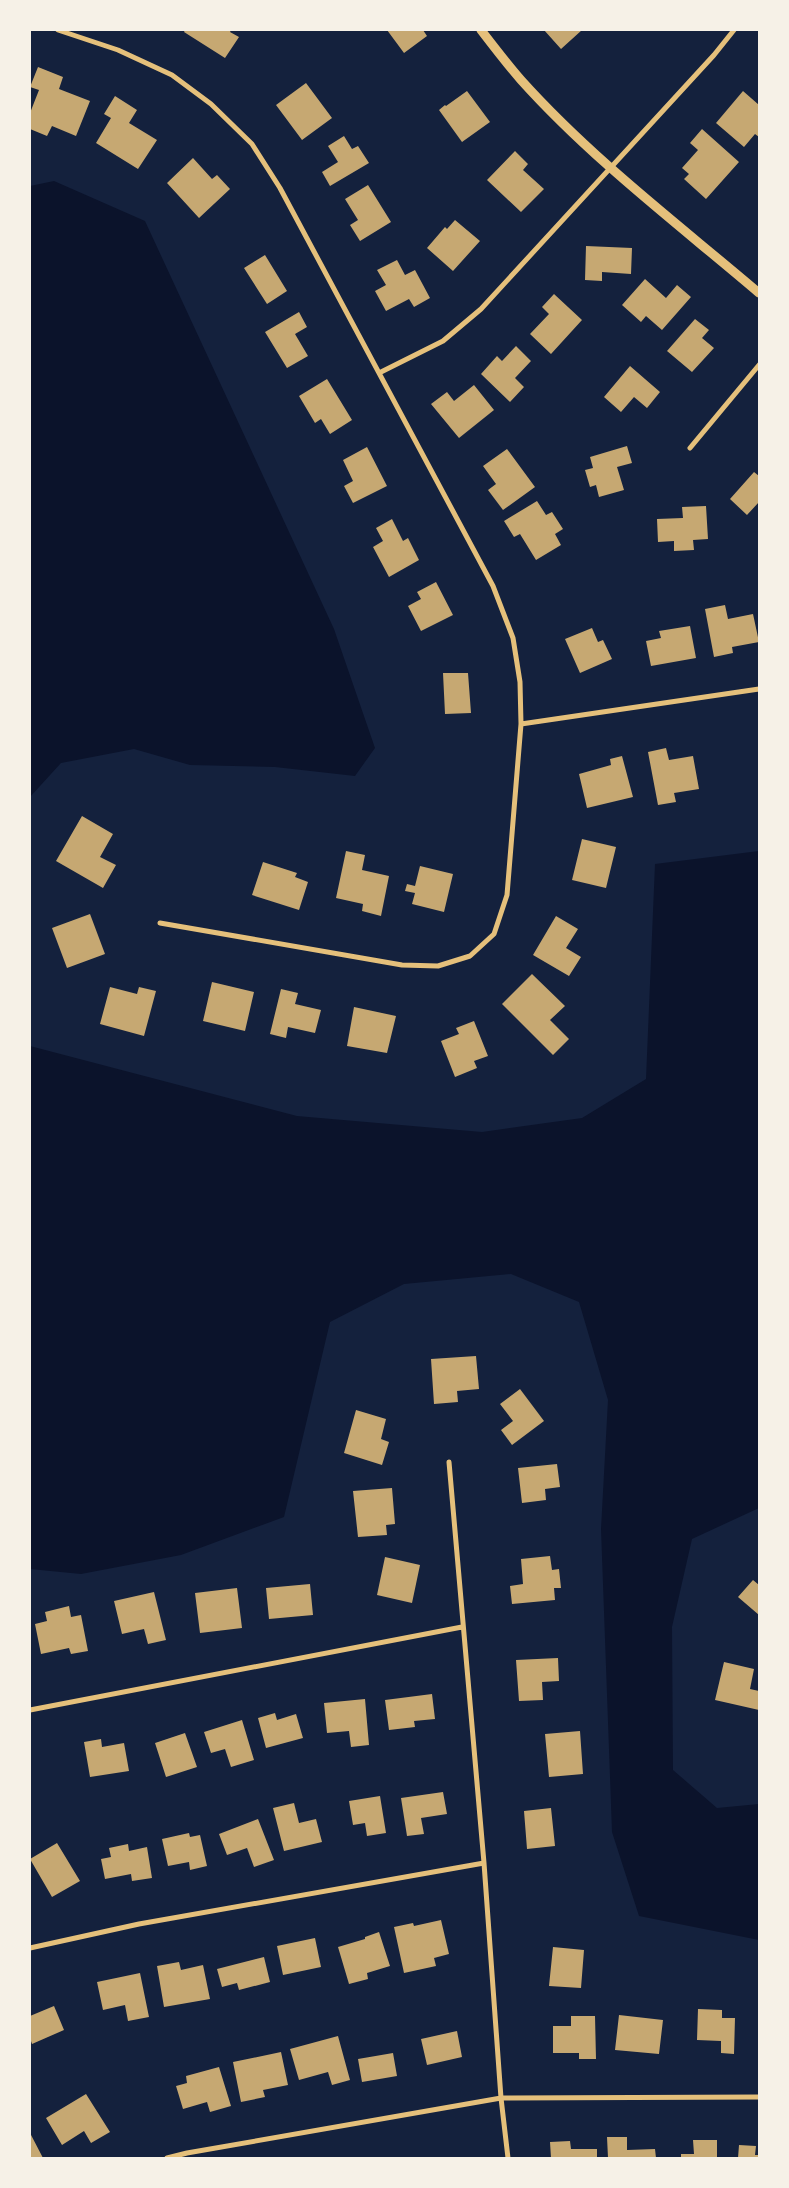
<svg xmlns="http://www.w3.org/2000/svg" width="789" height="2188" font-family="'Public Sans',sans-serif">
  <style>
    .water { fill: #0b132b }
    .building { fill: #c6a872 }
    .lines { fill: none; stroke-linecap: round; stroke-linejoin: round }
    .minor { stroke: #e5c07b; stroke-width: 5 }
    .tertiary { stroke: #e5c07b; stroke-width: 9 }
  </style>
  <rect width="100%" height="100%" fill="#14213d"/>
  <!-- water -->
  <path class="water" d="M 54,181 L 145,221 L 334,629 L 375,748 L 355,776 L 275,767 L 190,765 L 134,749 L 61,763 L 30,797 L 30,186 Z
    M 759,851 L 759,1508 L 692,1539 L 672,1627 L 673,1770 L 717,1808 L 759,1804 L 759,1940 L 639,1916 L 612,1832 L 601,1529 L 608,1400 L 579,1302 L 511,1274 L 404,1284 L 330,1322 L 284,1517 L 181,1555 L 81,1574 L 30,1569 L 30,1046 L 297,1116 L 482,1132 L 582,1118 L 646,1079 L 655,864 Z"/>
  <!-- building -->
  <path class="building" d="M 185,30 L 231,30 L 230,32 L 239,37 L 225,58 L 184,32 Z
    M 387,30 L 423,30 L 427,36 L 404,53 Z
    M 544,30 L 582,30 L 561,49 Z
    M 38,67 L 63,77 L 59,89 L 90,101 L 76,136 L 52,126 L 47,136 L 30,129 L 30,113 L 39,90 L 30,87 Z
    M 306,83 L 332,118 L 302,140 L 276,105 Z
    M 467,91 L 490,122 L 462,142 L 439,110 L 445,105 L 446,106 Z
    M 743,91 L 759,105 L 759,137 L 755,134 L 744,147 L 716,123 Z
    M 115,96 L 137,110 L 129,123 L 157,140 L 138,169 L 96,143 L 111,118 L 104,114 Z
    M 702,129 L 739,162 L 706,199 L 684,179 L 689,174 L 682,168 L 698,150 L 690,143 Z
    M 344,136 L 352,149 L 358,146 L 369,163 L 330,186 L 322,172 L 338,162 L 328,146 Z
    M 515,151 L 528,164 L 523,170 L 544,189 L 521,212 L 487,180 Z
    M 193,158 L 212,179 L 217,175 L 230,189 L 199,218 L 167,183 Z
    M 368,185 L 391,222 L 360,241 L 350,225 L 358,220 L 345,199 Z
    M 455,220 L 480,241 L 453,271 L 427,248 L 445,227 L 447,229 Z
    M 586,246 L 632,248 L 631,274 L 602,272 L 602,281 L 585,280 Z
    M 265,255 L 287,291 L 267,304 L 244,268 Z
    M 397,260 L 405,275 L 415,270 L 430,298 L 414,307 L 409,299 L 386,311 L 375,291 L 386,285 L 377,270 Z
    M 645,279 L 666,298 L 677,285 L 691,297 L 662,330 L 646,316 L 641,322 L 622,305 Z
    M 554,294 L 582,320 L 551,354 L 530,334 L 549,314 L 542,307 Z
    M 299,312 L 307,327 L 295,334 L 308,356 L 287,368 L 265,332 Z
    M 695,319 L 709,330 L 702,338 L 714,348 L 692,372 L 667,351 Z
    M 516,346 L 531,361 L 515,378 L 524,387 L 510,402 L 481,374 L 497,356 L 502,361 Z
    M 630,366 L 660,392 L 647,408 L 634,397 L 621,412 L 604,397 Z
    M 327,379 L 352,420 L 330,434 L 321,419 L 315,423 L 299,396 Z
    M 474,385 L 494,410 L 459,438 L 431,404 L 447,392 L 454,401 Z
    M 627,446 L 632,463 L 617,467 L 624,490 L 599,497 L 596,485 L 590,487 L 585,470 L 593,468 L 590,457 Z
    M 367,447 L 387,486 L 353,503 L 344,486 L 353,481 L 343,460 Z
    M 507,449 L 535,487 L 503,510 L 488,490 L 496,484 L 483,466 Z
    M 754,472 L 759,476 L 759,502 L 747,515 L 730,499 Z
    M 537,501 L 546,515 L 552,512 L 563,529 L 555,534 L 561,545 L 536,560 L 520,534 L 514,537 L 504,521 Z
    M 706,506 L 708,539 L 693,540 L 694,550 L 674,551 L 674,541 L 658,542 L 657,519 L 683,518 L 682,507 Z
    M 392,519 L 403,541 L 408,538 L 419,560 L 389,577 L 373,547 L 383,541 L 376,528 Z
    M 436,582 L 453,615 L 421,631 L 408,606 L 421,599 L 417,592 Z
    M 725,605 L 728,619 L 753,614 L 759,642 L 732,647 L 733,653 L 714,657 L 705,609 Z
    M 690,626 L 696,658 L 651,666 L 646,641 L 661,638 L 659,631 Z
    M 592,628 L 598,642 L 603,640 L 612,659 L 580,673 L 565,639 Z
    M 443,673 L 468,673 L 471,713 L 445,714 Z
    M 666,748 L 669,760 L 693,756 L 699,789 L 674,793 L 676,802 L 658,805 L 648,752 Z
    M 622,756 L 633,797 L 587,808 L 579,774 L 611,765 L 610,759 Z
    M 82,816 L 113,834 L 100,857 L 116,865 L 103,888 L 56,861 Z
    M 582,839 L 616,847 L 606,888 L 572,880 Z
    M 346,851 L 365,855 L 362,870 L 389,876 L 381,916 L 362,911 L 363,904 L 336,898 Z
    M 263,862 L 297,873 L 295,877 L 308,882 L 299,910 L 252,895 Z
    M 420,866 L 453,874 L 444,912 L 412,904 L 415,893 L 405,891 L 407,884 L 415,886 Z
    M 90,914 L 105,954 L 67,968 L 52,928 Z
    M 556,916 L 578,929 L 566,948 L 581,957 L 569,976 L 533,955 Z
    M 532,974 L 565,1006 L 550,1020 L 569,1039 L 553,1055 L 502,1004 Z
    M 212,982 L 254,992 L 245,1031 L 203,1021 Z
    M 110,987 L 137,994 L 139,987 L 156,991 L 144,1036 L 100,1024 Z
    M 281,989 L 298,993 L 295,1004 L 321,1010 L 315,1033 L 288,1027 L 286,1038 L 270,1034 Z
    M 354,1007 L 396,1016 L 387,1053 L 347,1046 Z
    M 474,1021 L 488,1056 L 474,1061 L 477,1068 L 455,1077 L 441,1041 L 459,1034 L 456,1028 Z
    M 476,1356 L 479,1389 L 457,1391 L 458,1402 L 434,1404 L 431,1359 Z
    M 520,1389 L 544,1421 L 512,1445 L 501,1430 L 513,1421 L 500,1404 Z
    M 356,1410 L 386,1419 L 381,1439 L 389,1442 L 382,1465 L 344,1453 Z
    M 557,1464 L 560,1487 L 545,1489 L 546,1500 L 522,1503 L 518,1468 Z
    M 392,1488 L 395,1524 L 386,1525 L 387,1535 L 358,1537 L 353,1491 Z
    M 550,1556 L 552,1570 L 559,1569 L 561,1588 L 554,1588 L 555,1600 L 512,1604 L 510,1586 L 523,1584 L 521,1559 Z
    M 385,1557 L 420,1565 L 412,1603 L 377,1595 Z
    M 753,1580 L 759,1585 L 759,1615 L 738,1597 Z
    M 310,1584 L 313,1615 L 269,1619 L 266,1588 Z
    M 237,1588 L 242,1628 L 200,1633 L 195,1593 Z
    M 154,1592 L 166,1640 L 148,1644 L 144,1629 L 122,1634 L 114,1601 Z
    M 69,1606 L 71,1617 L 81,1615 L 88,1651 L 71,1654 L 69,1648 L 41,1654 L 35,1624 L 47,1621 L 45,1612 Z
    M 558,1658 L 559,1681 L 542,1682 L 543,1700 L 519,1701 L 516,1660 Z
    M 724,1662 L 754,1669 L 750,1689 L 759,1691 L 759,1710 L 715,1700 Z
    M 432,1694 L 435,1719 L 414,1721 L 415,1727 L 389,1730 L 385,1700 Z
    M 365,1699 L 369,1745 L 351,1747 L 349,1731 L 327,1733 L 324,1703 Z
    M 275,1713 L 277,1720 L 296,1714 L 303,1738 L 266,1748 L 258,1718 Z
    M 242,1720 L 254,1760 L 231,1767 L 225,1749 L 211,1753 L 204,1732 Z
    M 580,1731 L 583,1774 L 549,1777 L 545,1734 Z
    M 185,1733 L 197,1767 L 166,1777 L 155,1743 Z
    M 101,1739 L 102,1747 L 124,1743 L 129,1771 L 90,1777 L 84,1742 Z
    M 443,1792 L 447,1814 L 421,1818 L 424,1834 L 407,1836 L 401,1798 Z
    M 380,1796 L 386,1833 L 367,1836 L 365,1823 L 353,1825 L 349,1801 Z
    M 294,1803 L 299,1823 L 316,1819 L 322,1842 L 284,1851 L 273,1808 Z
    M 551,1808 L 555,1846 L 527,1849 L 524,1811 Z
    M 258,1819 L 274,1860 L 254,1867 L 247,1848 L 227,1855 L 219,1834 Z
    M 189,1833 L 190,1837 L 200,1835 L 207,1866 L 190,1870 L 189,1862 L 168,1866 L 162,1839 Z
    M 57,1843 L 80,1881 L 52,1897 L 30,1859 Z
    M 128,1844 L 129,1851 L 147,1847 L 152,1878 L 132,1881 L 131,1874 L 105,1879 L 101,1859 L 111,1857 L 109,1848 Z
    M 441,1920 L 449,1954 L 434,1958 L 436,1966 L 404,1973 L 394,1927 L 413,1923 L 414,1926 Z
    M 379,1932 L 390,1966 L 367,1973 L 368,1979 L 349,1984 L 338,1947 L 365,1939 L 365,1937 Z
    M 315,1938 L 321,1967 L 283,1975 L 277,1946 Z
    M 553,1947 L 584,1950 L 581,1988 L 549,1986 Z
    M 264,1957 L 270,1982 L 239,1990 L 237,1983 L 222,1987 L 217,1969 Z
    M 179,1962 L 181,1970 L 203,1965 L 210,1999 L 164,2007 L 157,1966 Z
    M 140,1973 L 149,2017 L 128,2021 L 125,2005 L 103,2010 L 97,1982 Z
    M 54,2006 L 64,2030 L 32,2044 L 30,2038 L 30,2016 Z
    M 698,2009 L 722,2010 L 722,2018 L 735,2018 L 734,2054 L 721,2053 L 721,2041 L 697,2040 Z
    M 619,2015 L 663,2020 L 659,2054 L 615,2050 Z
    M 571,2016 L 595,2016 L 596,2059 L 579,2059 L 579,2053 L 553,2053 L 553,2026 L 571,2026 Z
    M 457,2031 L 462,2057 L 427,2065 L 421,2039 Z
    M 338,2036 L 350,2080 L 332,2085 L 328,2072 L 299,2080 L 290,2049 Z
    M 281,2052 L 288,2085 L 263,2090 L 265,2097 L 241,2102 L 233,2062 Z
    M 393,2053 L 397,2076 L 362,2082 L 358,2059 Z
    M 219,2067 L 231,2106 L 210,2112 L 207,2102 L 183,2109 L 176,2086 L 187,2083 L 186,2076 Z
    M 86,2094 L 110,2132 L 91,2143 L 84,2131 L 62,2145 L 46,2118 Z
    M 30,2133 L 43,2158 L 30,2158 Z
    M 607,2137 L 627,2137 L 627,2150 L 655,2149 L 656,2158 L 608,2158 Z
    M 693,2140 L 717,2140 L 717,2158 L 681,2158 L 681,2154 L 694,2154 Z
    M 570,2141 L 571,2149 L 597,2149 L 597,2158 L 551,2158 L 550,2142 Z
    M 739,2145 L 756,2146 L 755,2155 L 759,2155 L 759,2158 L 738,2158 Z"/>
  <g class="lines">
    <!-- minor -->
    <path class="minor" d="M 58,30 L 118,50 L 172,75 L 211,104 L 252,144 L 280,188 L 493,586 L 513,638 L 520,682 L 521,724 L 507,895 L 494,934 L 470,956 L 438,966 L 402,965 L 160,923
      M 379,373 L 443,341 L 481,309 L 714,55 L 734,30
      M 690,448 L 759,365
      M 521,724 L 759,689
      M 449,1462 L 484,1863 L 501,2098 L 508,2158
      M 30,1710 L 462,1627
      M 30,1948 L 139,1924 L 484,1863
      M 167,2158 L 187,2153 L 501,2098 L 759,2097"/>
    <!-- tertiary -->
    <path class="tertiary" d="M 481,30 C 494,47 507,64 521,80 C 592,159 678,224 759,293"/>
  </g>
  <!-- border -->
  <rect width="789" height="2188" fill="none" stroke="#f6f1e7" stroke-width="62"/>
</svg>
